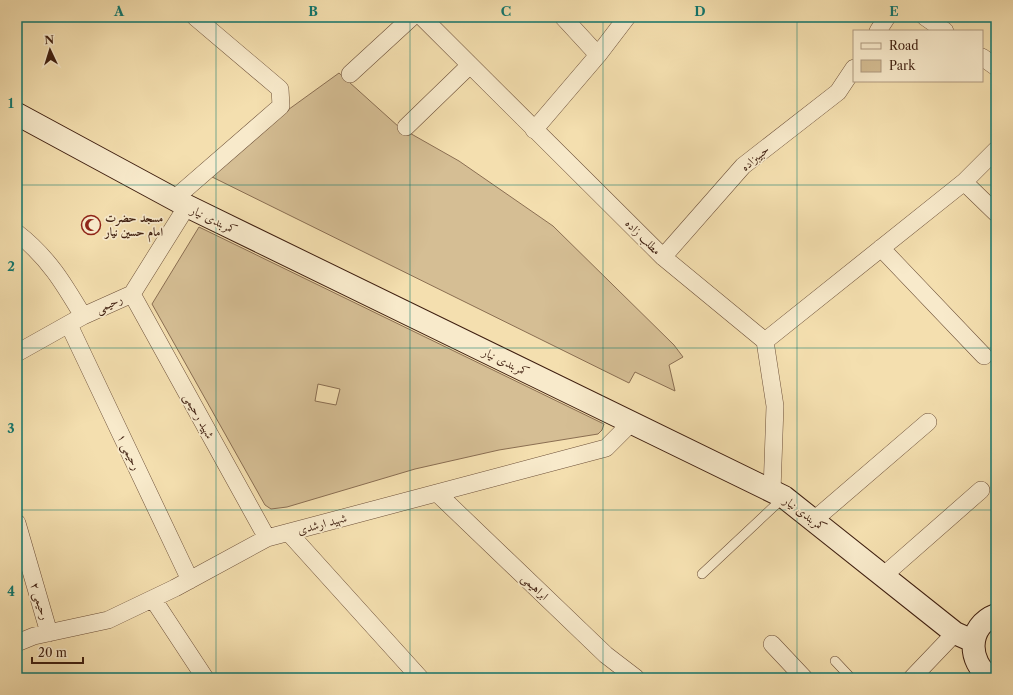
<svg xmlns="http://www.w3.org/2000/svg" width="1013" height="695" font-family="'Libre Caslon Text',Amiri,serif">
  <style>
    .green { fill: #d5be94; stroke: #8a6e52; fill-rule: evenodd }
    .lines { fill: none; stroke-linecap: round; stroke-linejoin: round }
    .lane-casing { stroke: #6c4f38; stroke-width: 10 }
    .street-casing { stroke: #6c4f38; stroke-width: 18 }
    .secondary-casing { stroke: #3f1f10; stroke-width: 24 }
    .lane { stroke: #f8eacb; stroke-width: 9 }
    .street { stroke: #f8eacb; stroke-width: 17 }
    .secondary { stroke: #f8eacb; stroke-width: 22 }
    .grid { fill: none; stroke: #0f766e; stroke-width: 1; stroke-opacity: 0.55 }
    .labels { text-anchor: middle; stroke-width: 3.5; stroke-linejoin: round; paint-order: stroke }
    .street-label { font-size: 12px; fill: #3f1f10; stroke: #f8eacb }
    .poi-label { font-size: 12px; font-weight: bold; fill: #3f1f10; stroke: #f8eacb; text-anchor: start }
    .neatline { fill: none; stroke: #0f766e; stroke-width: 1.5 }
    .grid-label { font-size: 13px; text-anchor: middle; font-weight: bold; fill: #0f766e }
  </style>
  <rect width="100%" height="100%" fill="#f4dfaf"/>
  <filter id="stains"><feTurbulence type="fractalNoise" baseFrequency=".005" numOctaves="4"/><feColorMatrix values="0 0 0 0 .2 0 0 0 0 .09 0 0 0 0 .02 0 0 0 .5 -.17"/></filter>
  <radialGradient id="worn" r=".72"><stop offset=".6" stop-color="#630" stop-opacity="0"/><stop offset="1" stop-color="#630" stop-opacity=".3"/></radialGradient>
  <!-- green -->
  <path class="green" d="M 339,73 L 399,127 L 459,161 L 553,226 L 674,345 L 683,357 L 669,365 L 675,391 L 635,372 L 629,383 L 202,172 Z
    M 199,227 L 604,424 L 602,430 L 598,434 L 499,450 L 415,469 L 287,507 L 271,509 L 265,505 L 152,304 ZM 318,384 L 340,389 L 336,405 L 315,401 Z"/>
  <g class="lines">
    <!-- lane casing -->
    <g class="lane-casing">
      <path id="lane" d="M 702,574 L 783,498
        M 835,661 L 851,678"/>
    </g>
    <!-- street casing -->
    <g class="street-casing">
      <path id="street" d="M 422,17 L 663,257 L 765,341 L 775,406 L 772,491
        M 563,17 L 598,55
        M 925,17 L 945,31
        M 878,31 L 887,17
        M 982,57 L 996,67
        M 350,74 L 412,17
        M 406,127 L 470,65
        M 534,130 L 598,55 L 627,17
        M 964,182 L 996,150
        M 174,199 L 281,106 L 280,89 L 195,17
        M 17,233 C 48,257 64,284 83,316
        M 881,248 L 984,356
        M 663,257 L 743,166 L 838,92 L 854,68
        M 132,294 L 267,538
        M 69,325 L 190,580
        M 765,341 L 964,182 L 996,213
        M 17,353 L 83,316 L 132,294 L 187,206
        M 437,493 L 606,655 L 636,678
        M 814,520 L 928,422
        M 17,523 L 49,633
        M 289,533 L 420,678
        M 883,576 L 981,490
        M 153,599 L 205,678
        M 17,643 L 34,636 L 108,620 L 175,588 L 267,538 L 606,448 L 631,423
        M 772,644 L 804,678
        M 912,678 L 955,633"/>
    </g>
    <!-- secondary casing -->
    <g class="secondary-casing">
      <path id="secondary" d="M 17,114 L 187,206 L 784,497 L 955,633 L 973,641
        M 991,678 C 967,662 967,626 996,615"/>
    </g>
    <!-- lane -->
    <use href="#lane" class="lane"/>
    <!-- street -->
    <use href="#street" class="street"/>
    <!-- secondary -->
    <use href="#secondary" class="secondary"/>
  </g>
  <!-- grid -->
  <path class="grid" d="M 216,17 L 216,678M 410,17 L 410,678M 603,17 L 603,678M 797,17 L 797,678M 17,185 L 996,185M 17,348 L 996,348M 17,510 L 996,510"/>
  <!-- icons -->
  <defs>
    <g id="mosque-ring" transform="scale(1)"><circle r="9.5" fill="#f8eacb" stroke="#8f2418" stroke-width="1.5"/><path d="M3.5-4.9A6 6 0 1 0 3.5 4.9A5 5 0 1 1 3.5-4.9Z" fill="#8f2418"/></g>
  </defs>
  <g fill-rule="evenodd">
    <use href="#mosque-ring" x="91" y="225"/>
  </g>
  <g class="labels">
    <!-- street labels -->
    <g class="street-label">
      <text transform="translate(755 158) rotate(-40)" y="4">حبیبزاده</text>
      <text transform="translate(214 220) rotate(26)" y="4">کمربندی نیار</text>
      <text transform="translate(643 237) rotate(45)" y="4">مطلب زاده</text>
      <text transform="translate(109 304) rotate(-25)" y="4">رحیمی</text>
      <text transform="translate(506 362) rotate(26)" y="4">کمربندی نیار</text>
      <text transform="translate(199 416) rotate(61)" y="4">شهید رحیمی</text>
      <text transform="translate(129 452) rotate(65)" y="4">رحیمی ۱</text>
      <text transform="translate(805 514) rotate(37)" y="4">کمربندی نیار</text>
      <text transform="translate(322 524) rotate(-15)" y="4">شهید ارشدی</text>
      <text transform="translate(535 587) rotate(44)" y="4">ابراهیمی</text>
      <text transform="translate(40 601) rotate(74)" y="4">رحیمی ۲</text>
    </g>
    <!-- poi labels -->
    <g class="poi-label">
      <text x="105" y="222">مسجد حضرت<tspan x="105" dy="14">امام حسین نیار</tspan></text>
    </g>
  </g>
  <!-- margin -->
  <rect width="1013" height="695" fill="none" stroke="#f4dfaf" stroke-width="44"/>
  <!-- legend -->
  <rect x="853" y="30" width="130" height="52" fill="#f8eacb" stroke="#ae9980"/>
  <rect x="861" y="43" width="20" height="6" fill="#f8eacb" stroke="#ae9980"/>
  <text x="889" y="50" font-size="12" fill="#3f1f10">Road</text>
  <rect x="861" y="60" width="20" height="12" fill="#d5be94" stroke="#ae9980"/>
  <text x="889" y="70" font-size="12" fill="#3f1f10">Park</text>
  <!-- north arrow -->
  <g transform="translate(50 50) rotate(356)" stroke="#f8eacb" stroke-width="3" paint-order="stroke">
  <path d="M0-3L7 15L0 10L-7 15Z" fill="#3f1f10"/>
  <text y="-6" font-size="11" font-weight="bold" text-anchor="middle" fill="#3f1f10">N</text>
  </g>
  <!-- scale -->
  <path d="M32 657v6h51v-6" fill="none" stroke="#3f1f10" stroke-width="2"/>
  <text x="38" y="657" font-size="12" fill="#3f1f10" stroke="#f8eacb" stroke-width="3" paint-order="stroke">20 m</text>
  <rect x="22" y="22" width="969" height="651" class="neatline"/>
  <g class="grid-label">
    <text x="119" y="16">A</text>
    <text x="313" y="16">B</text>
    <text x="506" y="16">C</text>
    <text x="700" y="16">D</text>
    <text x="894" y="16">E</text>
    <text x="11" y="108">1</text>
    <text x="11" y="271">2</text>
    <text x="11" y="433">3</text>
    <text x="11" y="596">4</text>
  </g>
  <rect width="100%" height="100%" filter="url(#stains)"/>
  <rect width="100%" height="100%" fill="url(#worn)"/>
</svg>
